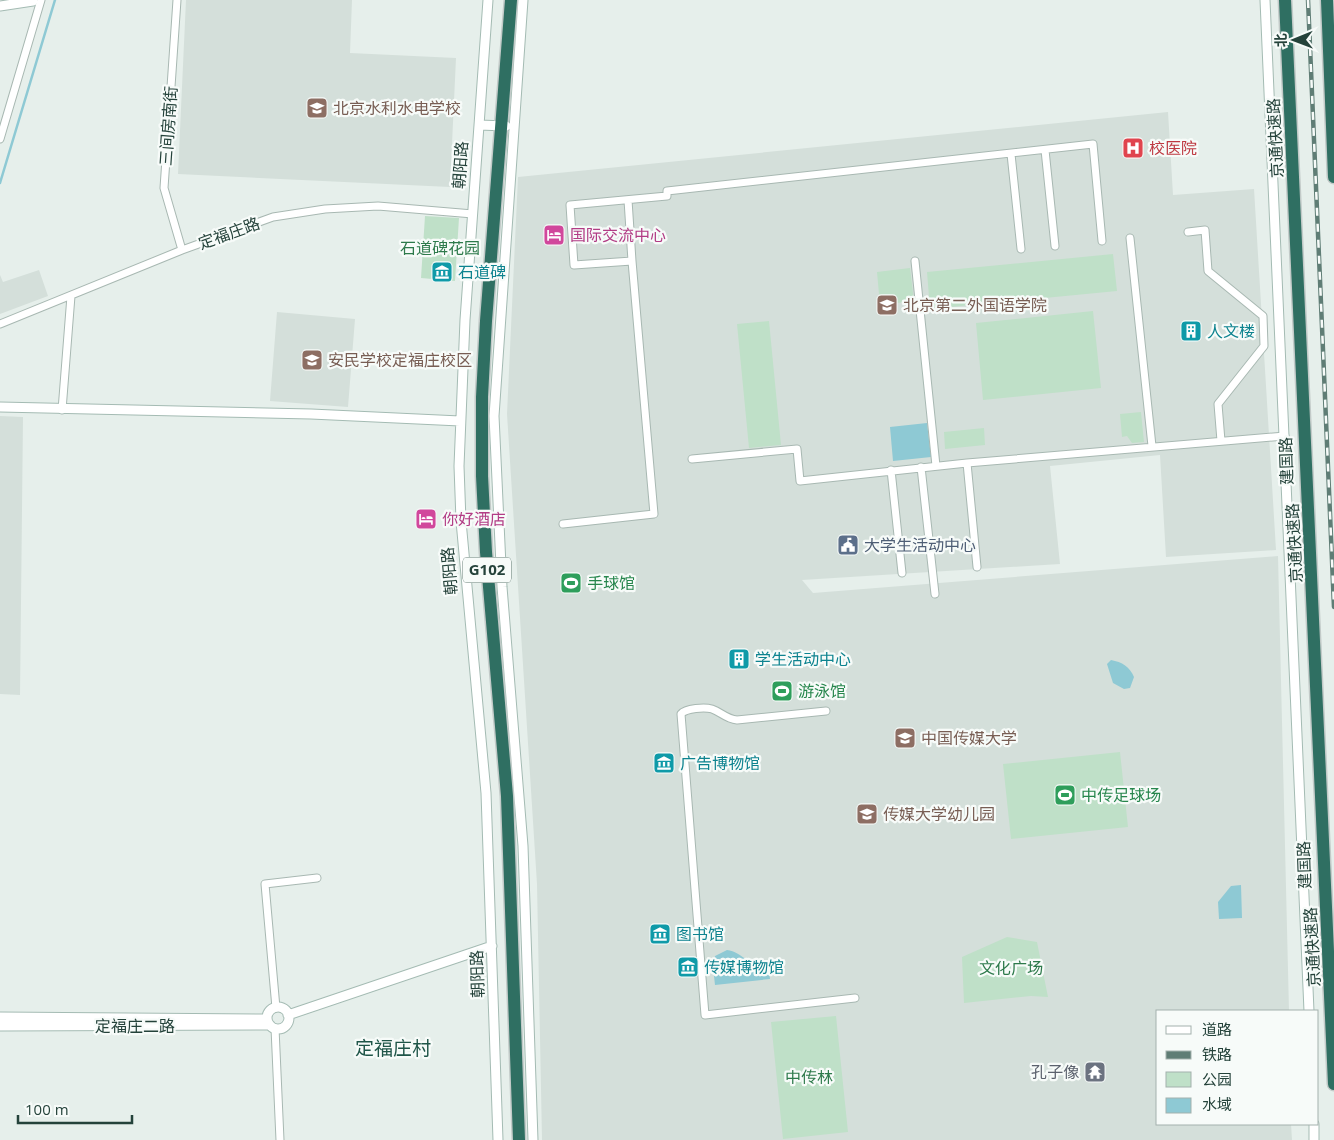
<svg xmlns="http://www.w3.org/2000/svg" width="1334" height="1140" font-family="'Open Sans','Noto Sans SC',sans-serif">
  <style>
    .built { fill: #d4dfda }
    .green { fill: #bfe0c8 }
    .water { fill: #8ec9d4 }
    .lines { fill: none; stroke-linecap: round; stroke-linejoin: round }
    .stream { stroke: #8ec9d4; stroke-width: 2.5 }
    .street-casing { stroke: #a8b8b2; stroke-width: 9 }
    .secondary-casing { stroke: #a4bbb3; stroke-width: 11 }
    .highway-casing { stroke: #c2cac8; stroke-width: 15 }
    .street { stroke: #fff; stroke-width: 7 }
    .secondary { stroke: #fff; stroke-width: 9 }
    .highway { stroke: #2f6f62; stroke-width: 12 }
    .rail-casing { stroke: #5f7d75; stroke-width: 4.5 }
    .rail { stroke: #f7fbf9; stroke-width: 2.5; stroke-dasharray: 8; stroke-linecap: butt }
    .labels { text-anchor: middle; stroke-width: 4.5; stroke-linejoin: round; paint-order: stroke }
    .shield { fill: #f7fbf9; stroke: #637a73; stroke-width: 1 }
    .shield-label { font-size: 15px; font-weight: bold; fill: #24423a }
    .education-label { font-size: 16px; fill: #785e54; stroke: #f7fbf9; text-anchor: start }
    .street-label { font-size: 16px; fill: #24423a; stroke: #f7fbf9 }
    .health-label { font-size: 16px; fill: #be3a42; stroke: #f7fbf9; text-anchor: start }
    .hotel-label { font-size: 16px; fill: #b23c85; stroke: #f7fbf9; text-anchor: start }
    .park-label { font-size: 16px; fill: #2d7a4b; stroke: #f7fbf9 }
    .culture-label { font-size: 16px; fill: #0d838f; stroke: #f7fbf9; text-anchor: start }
    .service-label { font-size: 16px; fill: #4e5e75; stroke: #f7fbf9; text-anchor: start }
    .leisure-label { font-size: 16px; fill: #27864d; stroke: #f7fbf9; text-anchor: start }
    .worship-label { font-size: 16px; fill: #5b616d; stroke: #f7fbf9; text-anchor: end }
    .quarter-label { font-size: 19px; fill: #1f5548; stroke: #f7fbf9 }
  </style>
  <rect width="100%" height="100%" fill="#e6efeb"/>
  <!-- built -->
  <path class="built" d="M 186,0 L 352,0 L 350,53 L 456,58 L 450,187 L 178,174 Z
    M 1168,112 L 1173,195 L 1254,189 L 1276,550 L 1166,557 L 1160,455 L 1050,466 L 1060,564 L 802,580 L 813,593 L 1278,556 L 1289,1011 L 1158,1011 L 1158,1124 L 1291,1124 L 1292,1140 L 542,1140 L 537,884 L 507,414 L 518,177 Z
    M 39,270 L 48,296 L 0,314 L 0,275 L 3,282 Z
    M 277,312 L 355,319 L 348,407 L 270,401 Z
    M 0,416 L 23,417 L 20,695 L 0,694 Z"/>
  <!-- green -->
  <path class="green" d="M 425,216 L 459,218 L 455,281 L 421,278 Z
    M 1113,254 L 1117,291 L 930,309 L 927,272 Z
    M 910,268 L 914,301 L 880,305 L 877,272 Z
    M 1093,311 L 1101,388 L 983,400 L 976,323 Z
    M 769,321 L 781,445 L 749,448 L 737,324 Z
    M 1141,412 L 1144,442 L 1132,443 L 1127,436 L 1122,437 L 1120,414 Z
    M 984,428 L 985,445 L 945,449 L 944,432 Z
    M 1120,752 L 1128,827 L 1011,839 L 1003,764 Z
    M 1007,937 L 1037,942 L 1048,997 L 1031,996 L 964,1003 L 962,957 Z
    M 836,1016 L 848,1132 L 783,1139 L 771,1022 Z"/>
  <!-- water -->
  <path class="water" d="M 927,423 L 931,457 L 893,461 L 890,427 Z
    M 1111,660 C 1122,662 1130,667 1134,677 L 1130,688 L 1124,689 L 1113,683 L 1107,664 Z
    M 1241,885 L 1242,918 L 1219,919 L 1218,902 L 1231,886 Z
    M 727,950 C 744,952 751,970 769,970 L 770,979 L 715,985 L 713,967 L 715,956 Z"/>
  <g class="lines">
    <!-- stream -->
    <path class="stream" d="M 0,183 L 55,0"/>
    <!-- street casing -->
    <g class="street-casing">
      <path id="street" d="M 177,0 L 164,188 L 182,250
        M 0,139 L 41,0
        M 1045,150 L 1055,246
        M 1011,154 L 1021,249
        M 628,200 L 632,261 L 574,265 L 570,205 L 667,196 L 667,191 L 1093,144 L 1102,241
        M 1188,232 L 1205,230 L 1208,271 L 1263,316 L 1264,346 L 1218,404 L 1221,441
        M 1130,238 L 1152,446
        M 915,261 L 936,466
        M 0,324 L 182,250 L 273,217 L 325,209 L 378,206 L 473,214
        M 62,410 L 71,296
        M 692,459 L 797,449 L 800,481 L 967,463 L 1285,436
        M 967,463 L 977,567
        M 921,467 L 935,594
        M 891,470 L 902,573
        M 563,524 L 654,514 L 632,261
        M 826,711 L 737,720 C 726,719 721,712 712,709 C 705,707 686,708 681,714 L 705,1015 L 855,998
        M 276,1008 L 265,884 L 317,878
        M 275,1028 L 280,1140"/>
    </g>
    <!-- secondary casing -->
    <g class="secondary-casing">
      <path id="secondary" d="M 488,0 L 465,320 L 459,466 L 461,521 L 486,793 L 498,1140
        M 523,0 L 494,416 L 502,587 L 523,846 L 533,1140
        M 1265,0 L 1309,1011
        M 0,6 L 33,1
        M 479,125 L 506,126
        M 0,407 L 311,414 L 460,421
        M267 1018a11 11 0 1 1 22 0a11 11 0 1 1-22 0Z
        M 288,1015 L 492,946
        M 0,1017 L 265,1019
        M 0,1026 L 270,1025
        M 1314,1124 L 1314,1140"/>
    </g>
    <!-- highway casing -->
    <g class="highway-casing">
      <path id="highway" d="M 511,0 L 486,321 L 482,397 L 482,476 L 486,552 L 507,796 L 519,1140
        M 1285,0 L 1334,1084
        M 1327,0 L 1334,177"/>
    </g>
    <!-- street -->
    <use href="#street" class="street"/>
    <!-- secondary -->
    <use href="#secondary" class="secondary"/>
    <!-- highway -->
    <use href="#highway" class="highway"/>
    <!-- rail casing -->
    <g class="rail-casing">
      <path id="rail" d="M 1308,0 L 1334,607"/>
    </g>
    <!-- rail -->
    <use href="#rail" class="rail"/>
  </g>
  <!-- icons -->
  <defs>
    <g id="school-square" transform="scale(1.125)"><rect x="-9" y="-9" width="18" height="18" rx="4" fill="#8d6e63" stroke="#f7fbf9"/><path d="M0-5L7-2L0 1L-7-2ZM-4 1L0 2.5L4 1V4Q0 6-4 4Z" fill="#fff"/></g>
    <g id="hospital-square" transform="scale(1.125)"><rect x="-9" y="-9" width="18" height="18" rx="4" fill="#e0444e" stroke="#f7fbf9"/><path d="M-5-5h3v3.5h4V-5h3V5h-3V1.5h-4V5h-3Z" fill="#fff"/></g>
    <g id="hotel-square" transform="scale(1.125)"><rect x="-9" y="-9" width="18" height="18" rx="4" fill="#d1479c" stroke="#f7fbf9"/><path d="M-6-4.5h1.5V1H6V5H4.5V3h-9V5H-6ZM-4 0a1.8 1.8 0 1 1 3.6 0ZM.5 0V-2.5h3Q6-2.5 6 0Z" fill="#fff"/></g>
    <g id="museum-square" transform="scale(1.125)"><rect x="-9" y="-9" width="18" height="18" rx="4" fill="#0f9aa8" stroke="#f7fbf9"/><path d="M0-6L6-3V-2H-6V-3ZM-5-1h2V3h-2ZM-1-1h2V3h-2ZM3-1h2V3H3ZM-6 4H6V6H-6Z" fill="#fff"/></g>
    <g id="university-square" transform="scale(1.125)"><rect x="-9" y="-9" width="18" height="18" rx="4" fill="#8d6e63" stroke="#f7fbf9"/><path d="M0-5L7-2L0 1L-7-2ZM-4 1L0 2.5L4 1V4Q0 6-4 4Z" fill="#fff"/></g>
    <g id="building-square" transform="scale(1.125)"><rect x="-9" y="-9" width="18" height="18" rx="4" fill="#0f9aa8" stroke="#f7fbf9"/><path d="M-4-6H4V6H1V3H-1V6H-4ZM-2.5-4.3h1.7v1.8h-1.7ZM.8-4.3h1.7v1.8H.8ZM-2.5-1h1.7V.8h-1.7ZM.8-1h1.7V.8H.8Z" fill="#fff"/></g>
    <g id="civic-square" transform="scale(1.125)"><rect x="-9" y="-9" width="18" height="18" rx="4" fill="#5c6f8a" stroke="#f7fbf9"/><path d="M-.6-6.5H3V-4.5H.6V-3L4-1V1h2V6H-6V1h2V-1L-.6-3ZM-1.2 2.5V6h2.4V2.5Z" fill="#fff"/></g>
    <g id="stadium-square" transform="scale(1.125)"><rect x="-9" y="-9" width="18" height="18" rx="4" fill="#2e9e5b" stroke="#f7fbf9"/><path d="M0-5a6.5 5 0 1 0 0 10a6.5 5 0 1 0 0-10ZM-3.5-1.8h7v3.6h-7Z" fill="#fff"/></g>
    <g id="temple-square" transform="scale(1.125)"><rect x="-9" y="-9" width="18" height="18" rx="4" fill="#6b7280" stroke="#f7fbf9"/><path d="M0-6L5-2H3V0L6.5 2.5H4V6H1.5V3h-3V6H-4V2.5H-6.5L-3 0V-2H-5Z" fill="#fff"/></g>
  </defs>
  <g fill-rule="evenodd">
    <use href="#school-square" x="317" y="108"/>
    <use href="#hospital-square" x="1133" y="148"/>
    <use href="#hotel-square" x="554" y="235"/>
    <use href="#museum-square" x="442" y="272"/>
    <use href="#university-square" x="887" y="305"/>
    <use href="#building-square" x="1191" y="331"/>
    <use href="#school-square" x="312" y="360"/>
    <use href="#hotel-square" x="426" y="519"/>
    <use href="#civic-square" x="848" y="545"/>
    <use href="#stadium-square" x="571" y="583"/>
    <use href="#building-square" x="739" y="659"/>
    <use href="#stadium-square" x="782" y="691"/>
    <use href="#university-square" x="905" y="738"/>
    <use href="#museum-square" x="664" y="763"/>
    <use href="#stadium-square" x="1065" y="795"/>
    <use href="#school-square" x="867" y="814"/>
    <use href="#museum-square" x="660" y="934"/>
    <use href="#museum-square" x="688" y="967"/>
    <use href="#temple-square" x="1095" y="1072"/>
  </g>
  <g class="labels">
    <!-- shield labels -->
    <rect class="shield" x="463" y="557.5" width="48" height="25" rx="4"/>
    <g class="shield-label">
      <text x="487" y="575">G102</text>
    </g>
    <!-- education labels -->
    <g class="education-label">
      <text x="333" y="114">北京水利水电学校</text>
      <text x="903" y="311">北京第二外国语学院</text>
      <text x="328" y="366">安民学校定福庄校区</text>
      <text x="921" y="744">中国传媒大学</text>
      <text x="883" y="820">传媒大学幼儿园</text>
    </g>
    <!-- street labels -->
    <g class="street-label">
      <text transform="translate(168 126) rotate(-86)" y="6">三间房南街</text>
      <text transform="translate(1275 138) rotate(-93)" y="6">京通快速路</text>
      <text transform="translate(460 165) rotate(-86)" y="6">朝阳路</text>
      <text transform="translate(229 233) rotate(-20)" y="6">定福庄路</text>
      <text transform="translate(1286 461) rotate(-92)" y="6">建国路</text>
      <text transform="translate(1294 543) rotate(-93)" y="6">京通快速路</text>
      <text transform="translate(449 571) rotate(-95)" y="6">朝阳路</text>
      <text transform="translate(1304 865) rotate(-92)" y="6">建国路</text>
      <text transform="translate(1312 947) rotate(-93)" y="6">京通快速路</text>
      <text transform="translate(477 974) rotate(-92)" y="6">朝阳路</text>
      <text x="135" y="1032">定福庄二路</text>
    </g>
    <!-- health labels -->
    <g class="health-label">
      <text x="1149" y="154">校医院</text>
    </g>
    <!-- hotel labels -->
    <g class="hotel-label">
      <text x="570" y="241">国际交流中心</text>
      <text x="442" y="525">你好酒店</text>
    </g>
    <!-- park labels -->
    <g class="park-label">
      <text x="440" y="254">石道碑花园</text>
      <text x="1011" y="974">文化广场</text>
      <text x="809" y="1083">中传林</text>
    </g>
    <!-- culture labels -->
    <g class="culture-label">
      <text x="458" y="278">石道碑</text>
      <text x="1207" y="337">人文楼</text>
      <text x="755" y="665">学生活动中心</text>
      <text x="680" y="769">广告博物馆</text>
      <text x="676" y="940">图书馆</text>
      <text x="704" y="973">传媒博物馆</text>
    </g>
    <!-- service labels -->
    <g class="service-label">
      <text x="864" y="551">大学生活动中心</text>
    </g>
    <!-- leisure labels -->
    <g class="leisure-label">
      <text x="587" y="589">手球馆</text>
      <text x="798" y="697">游泳馆</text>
      <text x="1081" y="801">中传足球场</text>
    </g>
    <!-- worship labels -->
    <g class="worship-label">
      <text x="1079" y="1078">孔子像</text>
    </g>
    <!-- quarter labels -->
    <g class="quarter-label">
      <text x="393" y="1055">定福庄村</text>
    </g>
  </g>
  <!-- legend -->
  <rect x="1156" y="1010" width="162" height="115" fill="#f7fbf9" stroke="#a3b1ad"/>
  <rect x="1166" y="1026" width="25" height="8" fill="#ffffff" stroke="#a3b1ad"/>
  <text x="1202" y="1035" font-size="15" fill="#24423a">道路</text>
  <rect x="1166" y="1051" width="25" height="8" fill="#5f7d75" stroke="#a3b1ad"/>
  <text x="1202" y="1060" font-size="15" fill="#24423a">铁路</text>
  <rect x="1166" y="1072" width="25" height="15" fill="#bfe0c8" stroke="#a3b1ad"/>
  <text x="1202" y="1085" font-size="15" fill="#24423a">公园</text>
  <rect x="1166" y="1098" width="25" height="15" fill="#8ec9d4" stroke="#a3b1ad"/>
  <text x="1202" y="1110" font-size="15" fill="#24423a">水域</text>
  <!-- north arrow -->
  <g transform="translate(1294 40) rotate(269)" stroke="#f7fbf9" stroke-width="4" paint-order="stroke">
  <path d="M0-4L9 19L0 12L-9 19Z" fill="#24423a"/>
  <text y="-8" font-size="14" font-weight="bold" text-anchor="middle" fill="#24423a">北</text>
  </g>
  <!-- scale -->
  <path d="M18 1115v8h114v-8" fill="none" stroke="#24423a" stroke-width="2.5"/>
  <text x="25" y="1115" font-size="15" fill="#24423a" stroke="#f7fbf9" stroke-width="4" paint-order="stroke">100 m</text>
</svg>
